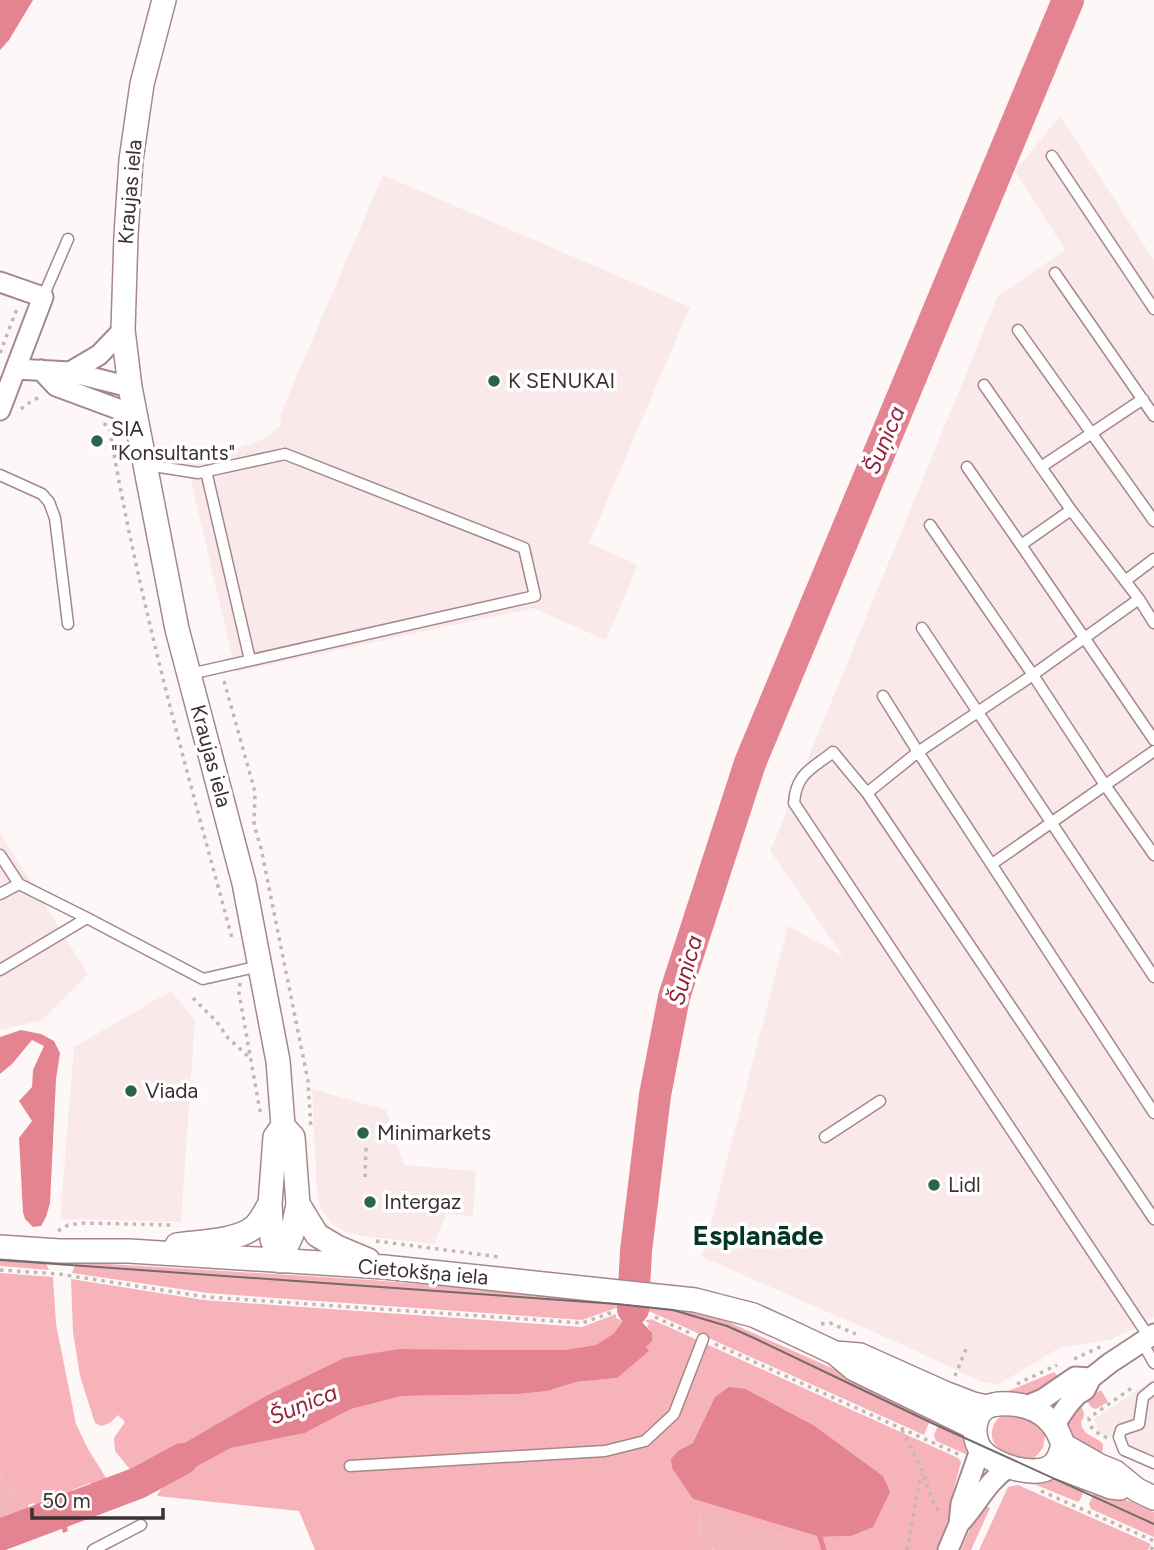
<svg xmlns="http://www.w3.org/2000/svg" width="1154" height="1550" font-family="Figtree,sans-serif">
  <style>
    .built { fill: #fae9ea }
    .green { fill: #f6b3b9; fill-rule: evenodd }
    .forest { fill: #f3b6bc }
    .water { fill: #e58491 }
    .pier { fill: #fef7f8 }
    .lines { fill: none; stroke-linecap: round; stroke-linejoin: round }
    .stream { stroke: #e58491; stroke-width: 5 }
    .river { stroke: #e58491; stroke-width: 32 }
    .service-casing { stroke: #a5878a; stroke-width: 13 }
    .minor-casing { stroke: #a5878a; stroke-width: 23 }
    .tertiary-casing { stroke: #a5878a; stroke-width: 26 }
    .path { stroke: #c0b7b8; stroke-width: 3.5; stroke-dasharray: 3.5 5; stroke-linecap: butt }
    .service { stroke: #fff; stroke-width: 10 }
    .minor { stroke: #fff; stroke-width: 19 }
    .tertiary { stroke: #fff; stroke-width: 23 }
    .tram { stroke: #746a6b; stroke-width: 2 }
    .poi-dot { fill: #2c634b; stroke: #fff; stroke-width: 2.5 }
    .labels { text-anchor: middle; stroke-width: 7; stroke-linejoin: round; paint-order: stroke }
    .street-label { font-size: 21px; fill: #3c3031; stroke: #fff }
    .poi-label { font-size: 21px; fill: #3c3031; stroke: #fff; text-anchor: start }
    .water-label { font-size: 23px; font-style: italic; fill: #93203c; stroke: #fff }
    .district-label { font-size: 28px; font-weight: bold; fill: #053523; stroke: #fff }
  </style>
  <rect width="100%" height="100%" fill="#fef7f8"/>
  <!-- built -->
  <path class="built" d="M 1060,116 L 1154,260 L 1154,1317 L 1140,1326 L 1109,1340 L 1061,1347 L 999,1384 L 982,1382 L 894,1341 L 702,1257 L 788,926 L 843,956 L 770,851 L 998,296 L 1065,250 L 1015,171 Z
    M 383,175 L 690,307 L 589,543 L 638,565 L 606,640 L 533,608 L 236,672 L 187,464 L 262,440 L 280,426 L 281,413 Z
    M 0,832 L 88,974 L 42,1020 L 0,1030 Z
    M 171,991 L 195,1020 L 181,1222 L 60,1219 L 74,1047 Z
    M 312,1089 L 386,1110 L 404,1165 L 476,1171 L 473,1216 L 446,1214 L 434,1244 L 362,1236 L 346,1232 L 332,1224 L 321,1209 L 317,1195 Z
    M 1154,1379 L 1154,1457 L 1098,1432 L 1094,1419 Z"/>
  <!-- green -->
  <path class="green" d="M 0,1256 L 44,1259 L 49,1270 L 0,1266 Z
    M 76,1262 L 372,1280 L 652,1304 L 693,1310 L 724,1320 L 933,1413 L 924,1435 L 651,1312 L 616,1308 L 582,1320 L 207,1293 L 72,1273 Z
    M 0,1273 L 53,1277 L 56,1324 L 76,1424 L 88,1449 L 106,1478 L 104,1480 L 107,1489 L 102,1491 L 90,1483 L 72,1490 L 72,1497 L 37,1511 L 34,1503 L 28,1505 L 28,1510 L 0,1475 Z
    M 71,1279 L 204,1300 L 582,1327 L 616,1314 L 616,1318 L 623,1321 L 614,1333 L 596,1345 L 564,1350 L 399,1349 L 264,1397 L 133,1473 L 115,1451 L 114,1438 L 125,1422 L 118,1415 L 110,1423 L 101,1426 L 95,1423 L 80,1376 L 73,1332 Z
    M 651,1319 L 958,1458 L 961,1462 L 953,1492 L 958,1495 L 936,1550 L 814,1550 L 813,1545 L 701,1510 L 700,1544 L 714,1550 L 315,1550 L 299,1511 L 157,1496 L 164,1484 L 231,1448 L 305,1433 L 351,1409 L 402,1396 L 519,1394 L 548,1391 L 576,1382 L 617,1378 L 646,1347 L 652,1334 L 647,1326 L 649,1324 L 645,1320 L 650,1320 ZM 746,1389 L 815,1426 L 883,1476 L 851,1536 L 820,1537 L 693,1499 L 679,1450 L 693,1443 Z
    M 1054,1372 L 1061,1379 L 1034,1397 L 999,1395 Z
    M 1101,1390 L 1108,1402 L 1096,1409 L 1092,1408 L 1085,1399 Z
    M 1079,1404 C 1084,1411 1086,1414 1081,1422 C 1083,1437 1095,1435 1103,1444 L 1103,1449 L 1099,1458 C 1087,1450 1063,1442 1067,1423 C 1068,1416 1075,1409 1079,1404 Z
    M 1011,1415 C 1025,1416 1038,1423 1045,1435 L 1043,1448 L 1032,1461 C 1023,1461 1000,1452 995,1444 C 989,1437 992,1423 999,1418 C 1003,1415 1007,1415 1011,1415 Z
    M 941,1419 L 965,1430 L 970,1456 L 936,1441 L 934,1435 Z
    M 1047,1475 L 1087,1483 L 1080,1500 L 1078,1502 L 1019,1478 Z
    M 1018,1485 L 1151,1544 L 1148,1550 L 979,1550 L 1008,1487 Z
    M 1096,1487 L 1154,1512 L 1154,1537 L 1091,1509 L 1089,1504 Z
    M 981,1504 L 990,1508 L 971,1550 L 961,1550 Z"/>
  <!-- forest -->
  <path class="forest" d="M 0,1475 L 28,1510 L 0,1520 Z
    M 701,1510 L 814,1545 L 814,1550 L 714,1550 L 700,1544 Z"/>
  <!-- water -->
  <path class="water" d="M 33,0 L 9,40 L 0,50 L 0,0 Z
    M 21,1030 L 41,1034 L 54,1041 L 60,1053 L 56,1079 L 50,1203 L 46,1217 L 41,1226 L 33,1227 L 25,1219 L 23,1212 L 19,1138 L 32,1121 L 19,1101 L 32,1087 L 33,1070 L 44,1046 L 32,1040 L 12,1064 L 0,1074 L 0,1037 Z
    M 627,1265 L 645,1266 L 642,1322 L 652,1333 L 652,1341 L 646,1347 L 649,1351 L 617,1378 L 576,1382 L 548,1391 L 519,1394 L 402,1396 L 351,1409 L 305,1433 L 231,1448 L 164,1484 L 147,1483 L 144,1476 L 155,1460 L 264,1397 L 344,1358 L 399,1349 L 564,1350 L 596,1345 L 614,1333 L 623,1321 Z
    M 729,1387 L 746,1389 L 815,1426 L 883,1476 L 890,1492 L 873,1527 L 851,1536 L 820,1537 L 693,1499 L 672,1468 L 671,1459 L 679,1450 L 693,1443 L 715,1397 Z
    M 96,1488 L 102,1491 L 106,1499 L 103,1505 L 70,1522 L 67,1527 L 68,1531 L 63,1533 L 62,1529 L 56,1526 L 45,1528 L 25,1542 L 0,1547 L 0,1520 L 28,1510 L 30,1514 Z"/>
  <!-- pier -->
  <path class="pier" d="M 623,1272 L 648,1274 L 646,1320 L 620,1318 Z"/>
  <g class="lines">
    <!-- stream -->
    <path class="stream" d="M 820,1537 L 824,1550"/>
    <!-- river -->
    <path class="river" d="M 633,1309 L 636,1251 L 655,1095 L 674,997 L 750,763 L 1068,0
      M 0,1535 L 138,1483 L 182,1459"/>
    <!-- service casing -->
    <g class="service-casing">
      <path id="service" d="M 1052,156 L 1154,309
        M 1055,273 L 1154,416
        M 43,297 L 68,239
        M 1018,330 L 1154,521
        M 984,385 L 1071,510 L 1139,599 L 1154,623
        M 147,465 L 198,473 L 285,454 L 524,548 L 535,596 L 190,674
        M 967,467 L 1021,545
        M 1041,467 L 1143,399
        M 206,471 L 250,660
        M 0,475 L 42,494 L 49,502 L 55,518 L 68,624
        M 1071,510 L 1021,545 L 1154,740
        M 930,525 L 1033,675 L 1105,785 L 1154,855
        M 1125,581 L 1154,559
        M 922,628 L 1154,977
        M 883,696 L 918,752 L 1154,1113
        M 867,793 L 918,752 L 1027,679 L 1139,599
        M 0,855 L 19,884 L 87,918 L 203,979 L 260,966
        M 992,864 L 1154,751
        M 0,894 L 19,884
        M 0,970 L 87,918
        M 825,1137 L 880,1101
        M 1149,1337 L 794,803 C 796,773 812,769 833,752 L 867,793 L 1154,1219
        M 1142,1342 L 1154,1363
        M 1154,1388 L 1143,1397 L 1139,1424 L 1121,1430 L 1119,1437 L 1124,1450 L 1154,1463
        M 350,1466 L 605,1451 L 645,1441 L 674,1414 L 703,1339
        M 93,1550 L 141,1525"/>
    </g>
    <!-- minor casing -->
    <g class="minor-casing">
      <path id="minor" d="M 0,282 L 43,297 L 0,410
        M 16,369 L 70,372 L 130,387
        M 41,370 L 56,386 L 137,416
        M 70,372 L 99,355 L 123,330
        M 1026,1406 L 1043,1399 L 1075,1377 L 1091,1378
        M 1056,1427 L 1059,1418 L 1068,1405 L 1077,1395 L 1085,1390 L 1091,1378 L 1110,1363 L 1154,1334
        M 959,1524 C 978,1504 986,1482 1009,1467
        M 948,1550 L 959,1524 L 961,1504 L 980,1450"/>
    </g>
    <!-- tertiary casing -->
    <g class="tertiary-casing">
      <path id="tertiary" d="M 164,0 L 142,84 L 131,160 L 126,235 L 123,330 L 130,387 L 177,629 L 244,883 L 278,1061 L 283,1126 L 293,1137 L 298,1204 L 292,1234 L 280,1261
        M 298,1204 L 317,1235 L 337,1247 L 368,1260
        M 177,1245 C 198,1242 239,1241 254,1227 C 261,1221 265,1211 270,1204
        M 0,1247 L 59,1251 L 129,1251 L 384,1267 L 695,1300 L 753,1315 L 782,1328 L 835,1353 L 854,1369 L 975,1428
        M 280,1261 L 272,1239 L 270,1204 L 275,1137 L 283,1126
        M 835,1353 L 860,1355 L 947,1394 L 973,1404 L 986,1407
        M 998,1404 C 1029,1402 1054,1414 1063,1445 C 1061,1452 1059,1460 1053,1465 C 1037,1479 995,1466 982,1451 C 972,1440 972,1414 987,1407 C 990,1405 994,1405 998,1404 Z
        M 1063,1445 L 1100,1466 L 1115,1472 L 1137,1490 L 1154,1498
        M 1053,1465 L 1111,1487 L 1120,1488"/>
    </g>
    <!-- path -->
    <path class="path" d="M 0,353 L 18,306
      M 21,409 L 27,404 L 41,396
      M 104,423 L 110,431 C 139,603 187,771 232,938
      M 224,681 L 255,792 L 254,825 L 261,848 L 308,1081 L 311,1129
      M 240,983 L 239,993 L 261,1117
      M 193,998 L 217,1022 L 228,1038 L 249,1057
      M 365,1177 L 366,1147
      M 58,1231 L 68,1225 L 84,1223 L 171,1225
      M 376,1241 L 500,1257
      M 0,1270 L 59,1274 L 207,1297 L 582,1323 L 613,1312
      M 655,1317 L 692,1334
      M 821,1324 L 830,1323 L 856,1334
      M 715,1344 L 960,1455
      M 1074,1359 L 1102,1346
      M 955,1376 L 966,1349
      M 1017,1384 L 1057,1365
      M 902,1430 L 922,1470 L 934,1505 L 941,1514
      M 1107,1438 C 1098,1433 1089,1430 1089,1418 L 1133,1387
      M 1041,1491 L 1154,1541
      M 907,1550 L 921,1473
      M 1151,1550 L 1154,1545"/>
    <!-- service -->
    <use href="#service" class="service"/>
    <!-- minor -->
    <use href="#minor" class="minor"/>
    <!-- tertiary -->
    <use href="#tertiary" class="tertiary"/>
    <!-- tram -->
    <path class="tram" d="M 0,1260 L 617,1304 L 673,1310 L 727,1326 L 754,1338 L 934,1424 L 1154,1524"/>
  </g>
  <!-- markers -->
  <g class="poi-dot">
    <circle cx="494" cy="381" r="7"/>
    <circle cx="97" cy="441" r="7"/>
    <circle cx="131" cy="1091" r="7"/>
    <circle cx="363" cy="1133" r="7"/>
    <circle cx="934" cy="1185" r="7"/>
    <circle cx="370" cy="1202" r="7"/>
  </g>
  <g class="labels">
    <!-- street labels -->
    <g class="street-label">
      <text transform="translate(130 192) rotate(-85)" y="7">Kraujas iela</text>
      <text transform="translate(211 756) rotate(75)" y="7">Kraujas iela</text>
      <text transform="translate(423 1272) rotate(5)" y="7">Cietokšņa iela</text>
    </g>
    <!-- poi labels -->
    <g class="poi-label">
      <text x="508" y="388">K SENUKAI</text>
      <text x="111" y="436">SIA<tspan x="111" dy="24">"Konsultants"</tspan></text>
      <text x="145" y="1098">Viada</text>
      <text x="377" y="1140">Minimarkets</text>
      <text x="948" y="1192">Lidl</text>
      <text x="384" y="1209">Intergaz</text>
    </g>
    <!-- water labels -->
    <g class="water-label">
      <text transform="translate(884 440) rotate(-67)" y="8">Šuņica</text>
      <text transform="translate(685 970) rotate(-74)" y="8">Šuņica</text>
      <text transform="translate(303 1404) rotate(-22)" y="8">Šuņica</text>
    </g>
    <!-- district labels -->
    <g class="district-label">
      <text x="758" y="1245">Esplanāde</text>
    </g>
  </g>
  <!-- scale -->
  <path d="M32 1508v10h131v-10" fill="none" stroke="#3c3031" stroke-width="3.5"/>
  <text x="42" y="1508" font-size="21" fill="#3c3031" stroke="#ffffff" stroke-width="5" paint-order="stroke">50 m</text>
</svg>
